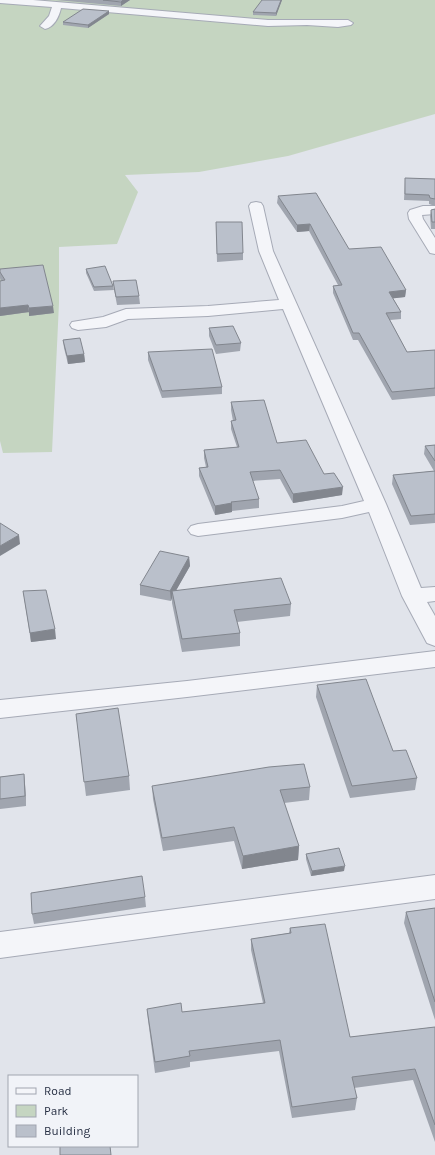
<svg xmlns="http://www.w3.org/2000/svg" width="435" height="1155" font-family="Karla,sans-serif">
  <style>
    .green { fill: #c5d5c1 }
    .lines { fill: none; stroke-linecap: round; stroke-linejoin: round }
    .street-casing { stroke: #a6aab6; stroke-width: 2 }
    .street { fill: #f4f5f9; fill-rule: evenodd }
    .wall { fill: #a0a5af }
    .shaded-wall { fill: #82868e }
    .building { fill: #bac0cb; stroke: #82868e }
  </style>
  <rect width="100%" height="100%" fill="#e1e4eb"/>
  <!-- green -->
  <path class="green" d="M 0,0 L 435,0 L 435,114 L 288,156 L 199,172 L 125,175 L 138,192 L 117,244 L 59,247 L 59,303 L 52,452 L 3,453 L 0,441 Z"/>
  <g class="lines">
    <!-- street casing -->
    <g class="street-casing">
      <path id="street" d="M 0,0 L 33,0 L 268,20 L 348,20 L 353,23 L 351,25 L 338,27 L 307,25 L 268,26 L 61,8 C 59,17 54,27 45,29 L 40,26 L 49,16 L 52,7 L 0,3 Z
        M 256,202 L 261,203 L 263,206 L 273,251 L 386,504 L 421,588 L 435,587 L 435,601 L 427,602 L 435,616 L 435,646 L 427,643 L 402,596 L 369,512 L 342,518 L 198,536 L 191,534 L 188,530 L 191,526 L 198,524 L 342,506 L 364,501 L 283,309 L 208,316 L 128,319 L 106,327 L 78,330 L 72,328 L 70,325 L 72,322 L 103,317 L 126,309 L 208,306 L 279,300 L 259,251 L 249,206 L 251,203 Z
        M 423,206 L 435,206 L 435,214 L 422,215 L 423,219 L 435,238 L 435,254 L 430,253 L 409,219 L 408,213 L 410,210 Z
        M 435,651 L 435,667 L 187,697 L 0,718 L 0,700 L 187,681 Z
        M 435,875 L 435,899 L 0,958 L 0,932 Z"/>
    </g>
    <!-- street -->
    <use href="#street" class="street"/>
  </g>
  <!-- wall -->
  <path class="wall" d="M 56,0 L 130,0 L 121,6 Z
    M 282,0 L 276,16 L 253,15 L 253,12 Z
    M 109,11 L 109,14 L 88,28 L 63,25 L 63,22 Z
    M 405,178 L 435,179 L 435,206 L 429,204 L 429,201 L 404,200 Z
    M 278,196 L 349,249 L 406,290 L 405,297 L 393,298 L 401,312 L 401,319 L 390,320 L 407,352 L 435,350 L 435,396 L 392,400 L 358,340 L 353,340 L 333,293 L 333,286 L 338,285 L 309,231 L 297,232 L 277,203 Z
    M 435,209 L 435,229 L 431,229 L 430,216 L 431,210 Z
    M 216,222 L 243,253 L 243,260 L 217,262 Z
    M 0,269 L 54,313 L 29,316 L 29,312 L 0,316 L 0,281 L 1,281 L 0,278 Z
    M 86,269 L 113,286 L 114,290 L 94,291 L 86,273 Z
    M 113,281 L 139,296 L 140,304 L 117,305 L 114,289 Z
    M 209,328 L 241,343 L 240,351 L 216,354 L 209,336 Z
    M 63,340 L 84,354 L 85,362 L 68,364 L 64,348 Z
    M 148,352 L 222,387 L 222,394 L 162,398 L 148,360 Z
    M 231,402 L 277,443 L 324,474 L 342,495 L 293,503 L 280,479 L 252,481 L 259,499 L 259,508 L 232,511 L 232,512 L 215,515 L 199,476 L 199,468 L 206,467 L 204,458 L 204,450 L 237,447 L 231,429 L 231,421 L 233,421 L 231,410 Z
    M 435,445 L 435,523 L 410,525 L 392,484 L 393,475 L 434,471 L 424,454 L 425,446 Z
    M 189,557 L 190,566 L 176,590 L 291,604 L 290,616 L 237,622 L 240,633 L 240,646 L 182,652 L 172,603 L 172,598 L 171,601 L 140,595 L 140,585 Z
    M 23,591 L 56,639 L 31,642 Z
    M 317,685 L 393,751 L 417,778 L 415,790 L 350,798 L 316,697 Z
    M 76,714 L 129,776 L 130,790 L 86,796 Z
    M 24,774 L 25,784 L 26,806 L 0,809 L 0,777 Z
    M 152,786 L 310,787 L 309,800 L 284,803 L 299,846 L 298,860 L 242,869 L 234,841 L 163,851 L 153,799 Z
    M 306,854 L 344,871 L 311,876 L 306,859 Z
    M 145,897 L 146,907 L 34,924 L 32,914 Z
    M 435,908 L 435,1020 L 404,923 L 406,912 Z
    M 290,928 L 350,1037 L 435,1027 L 435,1142 L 413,1080 L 354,1088 L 357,1098 L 355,1110 L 292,1118 L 279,1051 L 190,1062 L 190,1067 L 155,1073 L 148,1020 L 147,1009 L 182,1012 L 263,1003 L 251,950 L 251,939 L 289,933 Z"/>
  <!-- shaded-wall -->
  <path class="shaded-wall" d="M 123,0 L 130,0 L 121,6 L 121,2 Z
    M 281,0 L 282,0 L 276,16 L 276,13 Z
    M 109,11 L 109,14 L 88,28 L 88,25 Z
    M 310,224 L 309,231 L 297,232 L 297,225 Z
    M 406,290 L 405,297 L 388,299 L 389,292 Z
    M 28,305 L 29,312 L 0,316 L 0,308 Z
    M 53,306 L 54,313 L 29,316 L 29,308 Z
    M 84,354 L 85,362 L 68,364 L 67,356 Z
    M 343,487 L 342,495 L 293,503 L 293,494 Z
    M 232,503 L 232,512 L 215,515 L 215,506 Z
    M 19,535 L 20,544 L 0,556 L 0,546 Z
    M 189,557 L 190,566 L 173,596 L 172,591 L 172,598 L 171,601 L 170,591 Z
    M 55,629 L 56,639 L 31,642 L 30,633 Z
    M 24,774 L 25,784 L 26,806 L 25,796 Z
    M 299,846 L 298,860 L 242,869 L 243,856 Z
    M 345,866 L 344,871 L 311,876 L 312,871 Z"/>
  <!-- building -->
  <path class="building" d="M 103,0 L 123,0 L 121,2 Z
    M 262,0 L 281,0 L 276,13 L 253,12 Z
    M 83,9 L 109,11 L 88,25 L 63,22 Z
    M 405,178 L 435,179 L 435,199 L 430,198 L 429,195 L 405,194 Z
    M 316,193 L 349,249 L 381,247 L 406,290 L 389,292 L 401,312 L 386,313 L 407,352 L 435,350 L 435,388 L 392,392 L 359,333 L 353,333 L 333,286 L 342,285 L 310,224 L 297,225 L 278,196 Z
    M 435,209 L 435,222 L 432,222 L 431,210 Z
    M 216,222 L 242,222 L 243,253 L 217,254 Z
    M 43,265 L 53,306 L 29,308 L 28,305 L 0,308 L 0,281 L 5,280 L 0,272 L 0,269 Z
    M 105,266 L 113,286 L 94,287 L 86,269 Z
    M 136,280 L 139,296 L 116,297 L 113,281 Z
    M 233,326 L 241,343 L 216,345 L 209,328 Z
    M 80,338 L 84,354 L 67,356 L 63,340 Z
    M 212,349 L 222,387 L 162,391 L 148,352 Z
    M 264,400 L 277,443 L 306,440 L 324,474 L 334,473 L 343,487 L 293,494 L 280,470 L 250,472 L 259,499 L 231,502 L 232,503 L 215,506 L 199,468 L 208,467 L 204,450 L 239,447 L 231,421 L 236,420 L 231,402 Z
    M 435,445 L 435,461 L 425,446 Z
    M 435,471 L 435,514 L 411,516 L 393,475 Z
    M 0,523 L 19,535 L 0,546 Z
    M 160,551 L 189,557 L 170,591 L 140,585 Z
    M 281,578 L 291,604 L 234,610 L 240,633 L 182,639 L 172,591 Z
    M 46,590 L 55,629 L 30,633 L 23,591 Z
    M 366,679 L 393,751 L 406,750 L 417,778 L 352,786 L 317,685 Z
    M 118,708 L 129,776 L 84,782 L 76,714 Z
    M 304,764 L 310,787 L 280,790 L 299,846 L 243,856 L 234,827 L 162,838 L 152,786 L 269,767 Z
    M 24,774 L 25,796 L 0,799 L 0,777 Z
    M 339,848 L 345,866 L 312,871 L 306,854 Z
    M 142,876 L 145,897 L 32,914 L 31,893 Z
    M 435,908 L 435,1002 L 406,912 Z
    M 325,924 L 350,1037 L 435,1027 L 435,1125 L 415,1069 L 352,1077 L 357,1098 L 292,1107 L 280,1040 L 189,1051 L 190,1056 L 155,1062 L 147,1009 L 181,1003 L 182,1012 L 265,1003 L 251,939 L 291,933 L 290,928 Z
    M 60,1146 L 110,1146 L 111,1155 L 60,1155 Z"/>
  <!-- legend -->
  <rect x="8" y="1075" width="130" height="72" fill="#f1f3f8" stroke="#a1a5b0"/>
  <rect x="16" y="1088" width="20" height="6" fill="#f4f5f9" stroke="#a1a5b0"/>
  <text x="44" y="1095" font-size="12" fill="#283044">Road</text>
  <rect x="16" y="1105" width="20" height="12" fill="#c5d5c1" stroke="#a1a5b0"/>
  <text x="44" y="1115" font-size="12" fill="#283044">Park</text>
  <rect x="16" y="1125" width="20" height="12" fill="#bac0cb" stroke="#a1a5b0"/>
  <text x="44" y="1135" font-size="12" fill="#283044">Building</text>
</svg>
